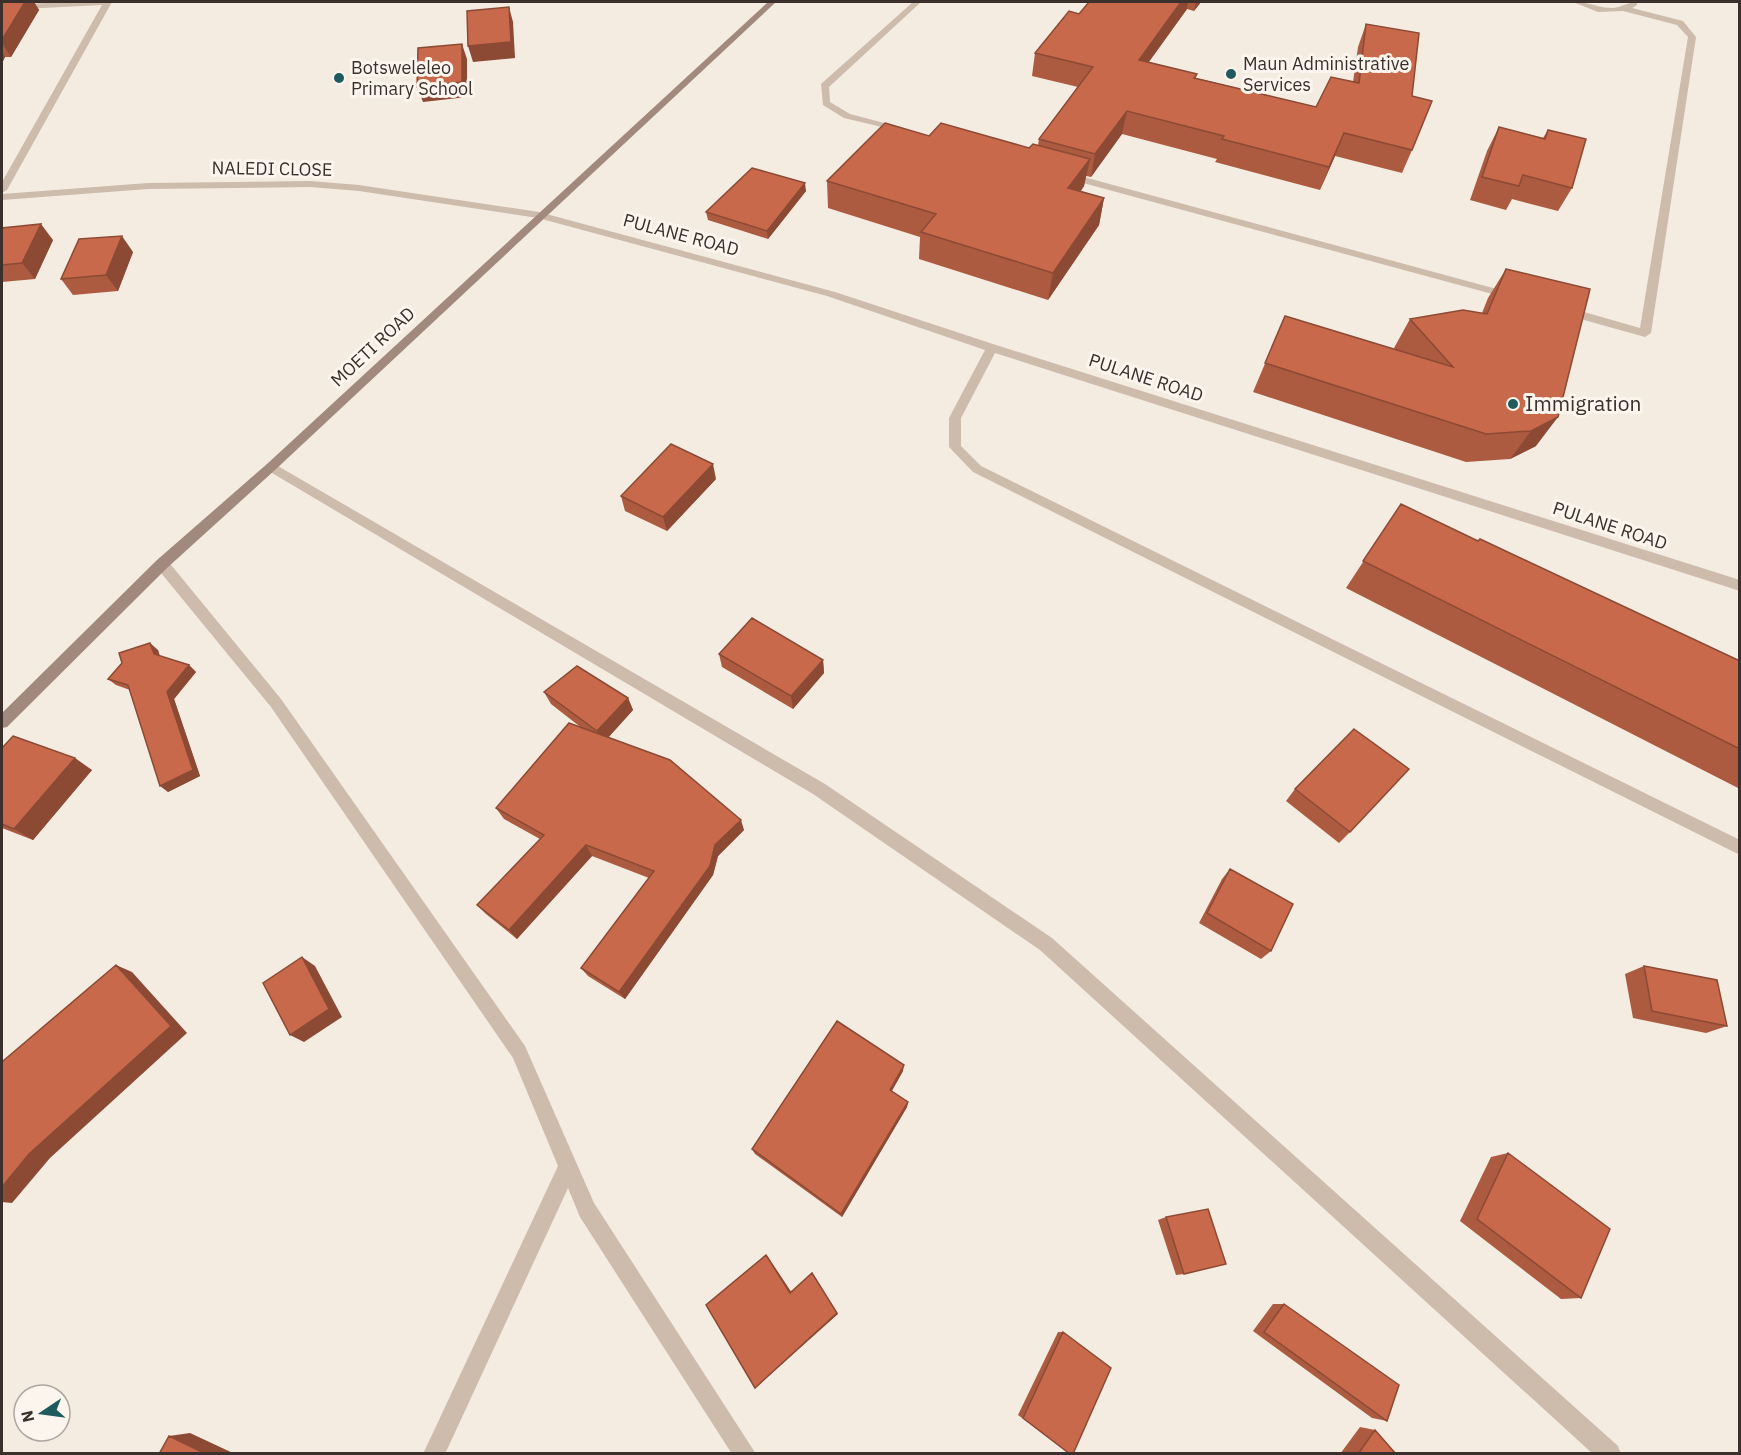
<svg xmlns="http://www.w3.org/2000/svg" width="1741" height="1455" font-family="'IBM Plex Sans',sans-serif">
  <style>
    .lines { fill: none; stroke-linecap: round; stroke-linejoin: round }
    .lane { fill: #cdbbac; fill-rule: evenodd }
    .street { fill: #cdbbac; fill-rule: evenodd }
    .secondary { fill: #a18a7d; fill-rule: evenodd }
    .wall { fill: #ac5a40 }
    .shaded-wall { fill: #8c4a34 }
    .building { fill: #c8694b; stroke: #8c4a34; stroke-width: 1.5 }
    .poi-dot { fill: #1f5a5e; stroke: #fbf5ee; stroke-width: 2 }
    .labels { text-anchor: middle; stroke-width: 6; stroke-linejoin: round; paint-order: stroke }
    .far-poi-label { font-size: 18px; fill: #3b302b; stroke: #fbf5ee; text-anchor: start }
    .far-street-label { font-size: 18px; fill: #3b302b; stroke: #fbf5ee }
    .poi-label { font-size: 21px; fill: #3b302b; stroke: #fbf5ee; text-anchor: start }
  </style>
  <rect width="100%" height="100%" fill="#f4ebe1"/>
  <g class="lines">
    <!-- lane -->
    <path class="lane" d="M 913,2 L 921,2 L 829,87 L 830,102 L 850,114 L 903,128 L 903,132 L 844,118 L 823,105 L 821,84 Z
      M 1573,2 C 1586,1 1599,8 1613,8 C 1622,7 1628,2 1637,2 L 1637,5 L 1632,8 L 1683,21 L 1696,37 L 1651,333 L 1645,337 L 1559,313 L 1557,310 L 1563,306 L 1640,328 L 1688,37 L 1677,25 L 1623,11 L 1598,12 Z
      M 1061,173 L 1069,173 L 1515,294 L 1517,296 L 1515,298 L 1507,298 L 1061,177 Z"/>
    <!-- street -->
    <path class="street" d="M 65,2 L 112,2 L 7,190 L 2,193 L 2,182 L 102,5 L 2,10 L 2,5 Z
      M 310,181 L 359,185 L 539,212 L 835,292 L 996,345 L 1740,580 L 1740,591 L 995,353 L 961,418 L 961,446 L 981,466 L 1740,840 L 1740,855 L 973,472 L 949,447 L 949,418 L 985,350 L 827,296 L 538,218 L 359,191 L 310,187 L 148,189 L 2,200 L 2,194 L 148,183 Z
      M 271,462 L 825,784 L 1052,938 L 1618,1446 L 1621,1454 L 1593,1454 L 1040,950 L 813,794 L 267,470 L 265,467 Z
      M 162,559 L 167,560 L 281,699 L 525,1046 L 594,1203 L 756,1454 L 732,1454 L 580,1217 L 568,1188 L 445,1454 L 423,1454 L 558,1166 L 513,1058 L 271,707 L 157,568 L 155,564 Z"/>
    <!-- secondary -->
    <path class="secondary" d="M 768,2 L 776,2 L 275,470 L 167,568 L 7,727 L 2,728 L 2,713 L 157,560 L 267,464 Z"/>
  </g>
  <!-- wall -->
  <path class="wall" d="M 2,2 L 34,2 L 39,10 L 11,57 L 5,57 L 2,63 Z
    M 1089,2 L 1201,2 L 1194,11 L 1187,9 L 1149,62 L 1197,74 L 1196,78 L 1316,107 L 1353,82 L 1358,47 L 1366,24 L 1412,96 L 1412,150 L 1402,173 L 1335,156 L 1320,190 L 1215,162 L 1217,159 L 1122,134 L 1091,177 L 1086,176 L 1084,186 L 1081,191 L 1104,198 L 1099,225 L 1048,300 L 919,259 L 920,237 L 828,208 L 827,181 L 929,136 L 1029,148 L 1038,145 L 1039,139 L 1078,87 L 1032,76 L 1035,53 L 1079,14 Z
    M 1499,127 L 1543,138 L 1548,130 L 1572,188 L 1558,211 L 1512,199 L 1506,210 L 1470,200 L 1487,151 Z
    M 806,191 L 768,239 L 708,220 L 706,212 Z
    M 2,228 L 53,240 L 35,279 L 2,282 Z
    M 133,252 L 118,291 L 73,295 L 61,279 Z
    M 1506,269 L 1536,446 L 1510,459 L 1466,462 L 1253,392 L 1285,316 L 1396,350 L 1394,348 L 1410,319 L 1482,313 L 1488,298 Z
    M 716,479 L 667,531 L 625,511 L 621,496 Z
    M 1401,504 L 1478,541 L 1740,661 L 1740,789 L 1346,588 Z
    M 158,650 L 160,656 L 189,665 L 196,672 L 174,699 L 200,776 L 168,792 L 130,690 L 116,685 L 108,679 Z
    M 719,654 L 823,660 L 824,673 L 793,709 L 722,667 Z
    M 544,692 L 628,698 L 633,710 L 608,738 L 744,830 L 718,856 L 713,875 L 625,999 L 588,976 L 581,968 L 649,878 L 592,856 L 517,939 L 486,914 L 477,905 L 540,839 L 504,819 L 496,808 L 583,729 L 551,704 Z
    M 2,748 L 92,770 L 33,840 L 2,828 Z
    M 1295,789 L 1350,832 L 1339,843 L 1286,801 Z
    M 1230,869 L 1271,951 L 1261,959 L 1199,923 L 1222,879 Z
    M 1644,966 L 1727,1026 L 1706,1033 L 1633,1018 L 1625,974 Z
    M 903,1071 L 892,1091 L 908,1102 L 907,1107 L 842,1217 L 755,1154 L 752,1149 Z
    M 1508,1153 L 1581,1298 L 1561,1299 L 1460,1221 L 1491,1157 Z
    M 1166,1217 L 1184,1274 L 1176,1275 L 1158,1220 Z
    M 1273,1304 L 1284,1304 L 1387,1421 L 1372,1418 L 1253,1331 Z
    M 1058,1332 L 1063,1332 L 1066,1451 L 1018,1415 Z
    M 1360,1427 L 1375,1430 L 1396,1454 L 1340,1454 Z"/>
  <!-- shaded-wall -->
  <path class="shaded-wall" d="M 25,2 L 34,2 L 39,10 L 11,57 L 2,43 L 2,40 Z
    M 1181,2 L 1188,2 L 1187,9 L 1134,82 L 1139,60 Z
    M 1196,2 L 1201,2 L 1194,11 Z
    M 509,7 L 513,22 L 515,58 L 473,62 L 468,46 Z
    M 462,44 L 467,59 L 467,97 L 423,102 L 417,87 Z
    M 2,52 L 5,57 L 2,63 Z
    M 1127,111 L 1122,134 L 1091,177 L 1095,154 Z
    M 1344,133 L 1335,156 L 1320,190 L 1329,167 Z
    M 1090,159 L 1084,186 L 1063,215 L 1068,188 Z
    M 805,183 L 806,191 L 768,239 L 767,231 Z
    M 1104,198 L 1099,225 L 1048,300 L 1053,273 Z
    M 41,224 L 53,240 L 35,279 L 22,263 Z
    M 122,236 L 133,252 L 118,291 L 106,275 Z
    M 1558,417 L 1536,446 L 1510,459 L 1531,431 Z
    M 713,464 L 716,479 L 667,531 L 663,517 Z
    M 150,643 L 158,650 L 161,661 L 154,654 Z
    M 823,660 L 824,673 L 793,709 L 791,696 Z
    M 189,665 L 196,672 L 174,699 L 200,776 L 168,792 L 160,786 L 167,692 Z
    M 628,698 L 633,710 L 603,743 L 597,731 Z
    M 75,758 L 92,770 L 33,840 L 14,829 Z
    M 741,820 L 744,830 L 718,856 L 713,875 L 625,999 L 619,992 L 715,845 Z
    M 586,845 L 592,856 L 517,939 L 509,930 Z
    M 302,957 L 315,966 L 342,1017 L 304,1042 L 290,1035 Z
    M 116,965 L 132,972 L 187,1033 L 50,1158 L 12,1203 L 2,1202 L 2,1187 Z
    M 904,1065 L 903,1071 L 889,1095 L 890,1090 Z
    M 908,1102 L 907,1107 L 842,1217 L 841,1214 Z
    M 766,1255 L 768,1257 L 792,1293 L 790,1293 Z
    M 812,1273 L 838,1314 L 755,1388 Z
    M 190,1433 L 235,1454 L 206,1454 L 169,1436 Z"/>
  <!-- building -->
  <path class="building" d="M 2,2 L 25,2 L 2,40 Z
    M 1089,2 L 1181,2 L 1139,60 L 1197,74 L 1194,78 L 1316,107 L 1331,77 L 1359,83 L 1366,24 L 1419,33 L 1412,96 L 1432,101 L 1412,150 L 1344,133 L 1329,167 L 1222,139 L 1224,136 L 1127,111 L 1095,154 L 1039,139 L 1093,67 L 1035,53 L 1069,11 L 1079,14 Z
    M 509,7 L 511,42 L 468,46 L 467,11 Z
    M 462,44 L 462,82 L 417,87 L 418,48 Z
    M 885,123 L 929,136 L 941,123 L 1029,148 L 1033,144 L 1090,159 L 1068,188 L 1104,198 L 1053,273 L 921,232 L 936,214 L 827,181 Z
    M 1499,127 L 1545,139 L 1548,130 L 1586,139 L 1572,188 L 1523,175 L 1519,186 L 1482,177 Z
    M 752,168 L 805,183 L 767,231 L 706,212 Z
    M 41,224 L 22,263 L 2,265 L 2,228 Z
    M 122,236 L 106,275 L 61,279 L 79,239 Z
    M 1506,269 L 1590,289 L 1558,417 L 1531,431 L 1486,434 L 1265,363 L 1285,316 L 1453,367 L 1410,319 L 1463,310 L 1487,314 Z
    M 671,444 L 713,464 L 663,517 L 621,496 Z
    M 1401,504 L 1478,541 L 1480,539 L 1740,661 L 1740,749 L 1363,561 Z
    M 752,618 L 823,660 L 791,696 L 719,654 Z
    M 150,643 L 154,654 L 189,665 L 167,692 L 193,770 L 160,786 L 128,685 L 108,679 L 122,663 L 119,653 Z
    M 577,666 L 628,698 L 597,731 L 544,692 Z
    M 569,723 L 670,760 L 741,820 L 715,845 L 710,866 L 619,992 L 581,968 L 654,871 L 586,845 L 509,930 L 477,905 L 544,835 L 496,808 Z
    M 1354,729 L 1409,769 L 1350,832 L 1295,789 Z
    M 13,736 L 75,758 L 14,829 L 2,824 L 2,748 Z
    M 1230,869 L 1293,904 L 1271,951 L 1207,913 Z
    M 302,957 L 329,1009 L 290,1035 L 263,983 Z
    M 116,965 L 171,1026 L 29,1154 L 2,1187 L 2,1061 L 3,1061 Z
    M 1644,966 L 1717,980 L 1727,1026 L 1652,1011 Z
    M 837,1021 L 904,1065 L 890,1090 L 908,1102 L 841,1214 L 752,1149 Z
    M 1508,1153 L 1610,1229 L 1581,1298 L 1477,1219 Z
    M 1208,1209 L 1226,1264 L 1184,1274 L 1166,1217 Z
    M 766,1255 L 790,1293 L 812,1273 L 837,1313 L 755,1388 L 706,1305 Z
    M 1284,1304 L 1399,1385 L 1387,1421 L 1264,1332 Z
    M 1063,1332 L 1111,1368 L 1073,1454 L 1070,1454 L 1023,1418 Z
    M 1375,1430 L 1396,1454 L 1358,1454 Z
    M 169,1436 L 206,1454 L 159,1454 Z"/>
  <!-- markers -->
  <g class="poi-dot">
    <circle cx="1231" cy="74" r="6"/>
    <circle cx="339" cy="78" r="6"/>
    <circle cx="1513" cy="404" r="6"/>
  </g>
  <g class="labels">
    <!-- far-poi labels -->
    <g class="far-poi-label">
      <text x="1243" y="70">Maun Administrative<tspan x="1243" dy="21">Services</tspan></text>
      <text x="351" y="74">Botsweleleo<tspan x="351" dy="21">Primary School</tspan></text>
    </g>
    <!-- far-street labels -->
    <g class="far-street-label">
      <text transform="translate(272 169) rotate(1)" y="6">NALEDI CLOSE</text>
      <text transform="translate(681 235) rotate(15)" y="6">PULANE ROAD</text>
      <text transform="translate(373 347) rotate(-43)" y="6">MOETI ROAD</text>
      <text transform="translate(1146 378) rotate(18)" y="6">PULANE ROAD</text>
      <text transform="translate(1610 526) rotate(18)" y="6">PULANE ROAD</text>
    </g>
    <!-- poi labels -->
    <g class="poi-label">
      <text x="1525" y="411">Immigration</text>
    </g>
  </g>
  <!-- border -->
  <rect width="1741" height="1455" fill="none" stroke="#3b302b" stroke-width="6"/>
  <!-- north arrow -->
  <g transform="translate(42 1413) rotate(257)"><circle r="28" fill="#fbf5ee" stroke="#aea6a0" stroke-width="1.5"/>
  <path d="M0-4.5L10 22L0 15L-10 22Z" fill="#1f5a5e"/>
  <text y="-9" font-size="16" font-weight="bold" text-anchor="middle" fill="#3b302b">N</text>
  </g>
</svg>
